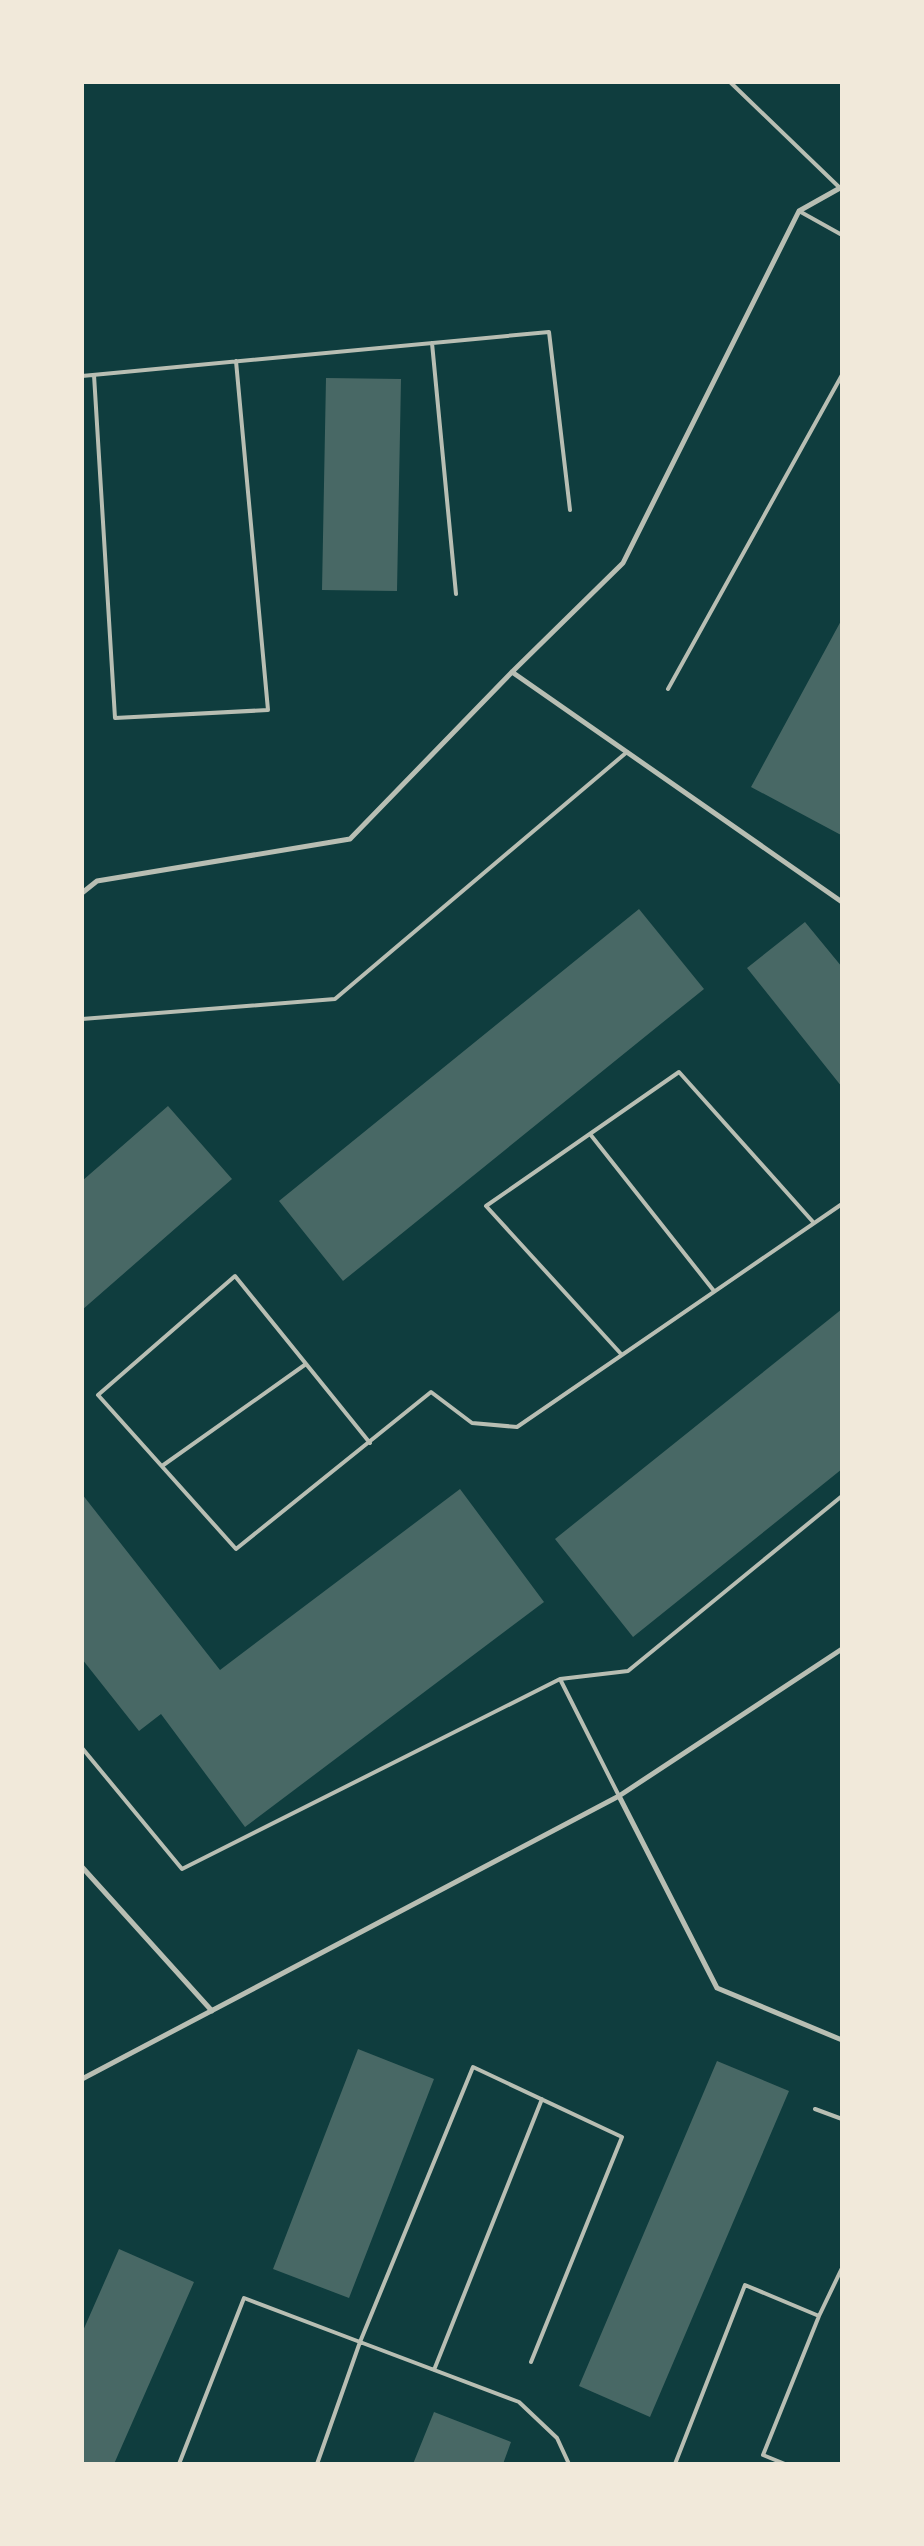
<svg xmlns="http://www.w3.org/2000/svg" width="924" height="2546" font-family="'Zilla Slab',serif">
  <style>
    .building { fill: #486865 }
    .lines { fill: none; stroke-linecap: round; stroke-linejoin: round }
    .service { stroke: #b8beb3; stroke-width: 4 }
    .minor { stroke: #b8beb3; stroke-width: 5 }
  </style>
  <rect width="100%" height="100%" fill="#0f3d3e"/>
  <!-- building -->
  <path class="building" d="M 326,378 L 401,379 L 397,591 L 322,590 Z
    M 842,619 L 842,834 L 841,835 L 751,787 Z
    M 639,909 L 704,989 L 343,1281 L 279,1201 Z
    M 805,922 L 842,967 L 842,1087 L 747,968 Z
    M 168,1106 L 232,1179 L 82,1310 L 82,1181 Z
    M 842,1309 L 842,1469 L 633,1637 L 555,1539 Z
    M 460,1489 L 544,1602 L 245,1827 L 161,1714 L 139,1731 L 82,1659 L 82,1494 L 220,1670 Z
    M 358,2049 L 434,2079 L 349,2298 L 273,2269 Z
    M 717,2061 L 789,2091 L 650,2417 L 579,2386 Z
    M 119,2249 L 194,2282 L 114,2464 L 82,2464 L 82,2333 Z
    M 434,2412 L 511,2442 L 503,2464 L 413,2464 Z"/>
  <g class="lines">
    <!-- service -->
    <path class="service" d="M 730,82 L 840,188 L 842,186
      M 799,211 L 842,235
      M 432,343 L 456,594
      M 94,375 L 115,718 L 268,710 L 236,361
      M 82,376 L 549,332 L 570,510
      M 668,689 L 842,375
      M 82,1019 L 335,999 L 627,752
      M 590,1134 L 714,1291
      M 622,1355 L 486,1206 L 679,1072 L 814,1223
      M 370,1443 L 235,1276 L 98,1395 L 236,1549 L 431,1392 L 472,1423 L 517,1427 L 842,1204
      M 162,1466 L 306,1364
      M 560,1679 L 619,1796
      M 82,1748 L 182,1869 L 560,1679 L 628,1671 L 842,1496
      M 815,2109 L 842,2119
      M 531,2362 L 622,2137 L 473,2067 L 360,2342 L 519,2402 L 557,2438 L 569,2464
      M 434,2370 L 542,2099
      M 179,2464 L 244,2298 L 360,2342 L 317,2464
      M 675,2464 L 745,2285 L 819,2316
      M 785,2464 L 763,2455 L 819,2316 L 842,2268"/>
    <!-- minor -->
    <path class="minor" d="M 512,672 L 842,902
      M 82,893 L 97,881 L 350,839 L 512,672 L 623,563 L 799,211 L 840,188
      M 619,1796 L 717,1988 L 842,2040
      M 82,1867 L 212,2011
      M 82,2079 L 619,1796 L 842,1649"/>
  </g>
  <!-- border -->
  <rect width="924" height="2546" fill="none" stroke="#f1e9da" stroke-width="168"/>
</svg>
